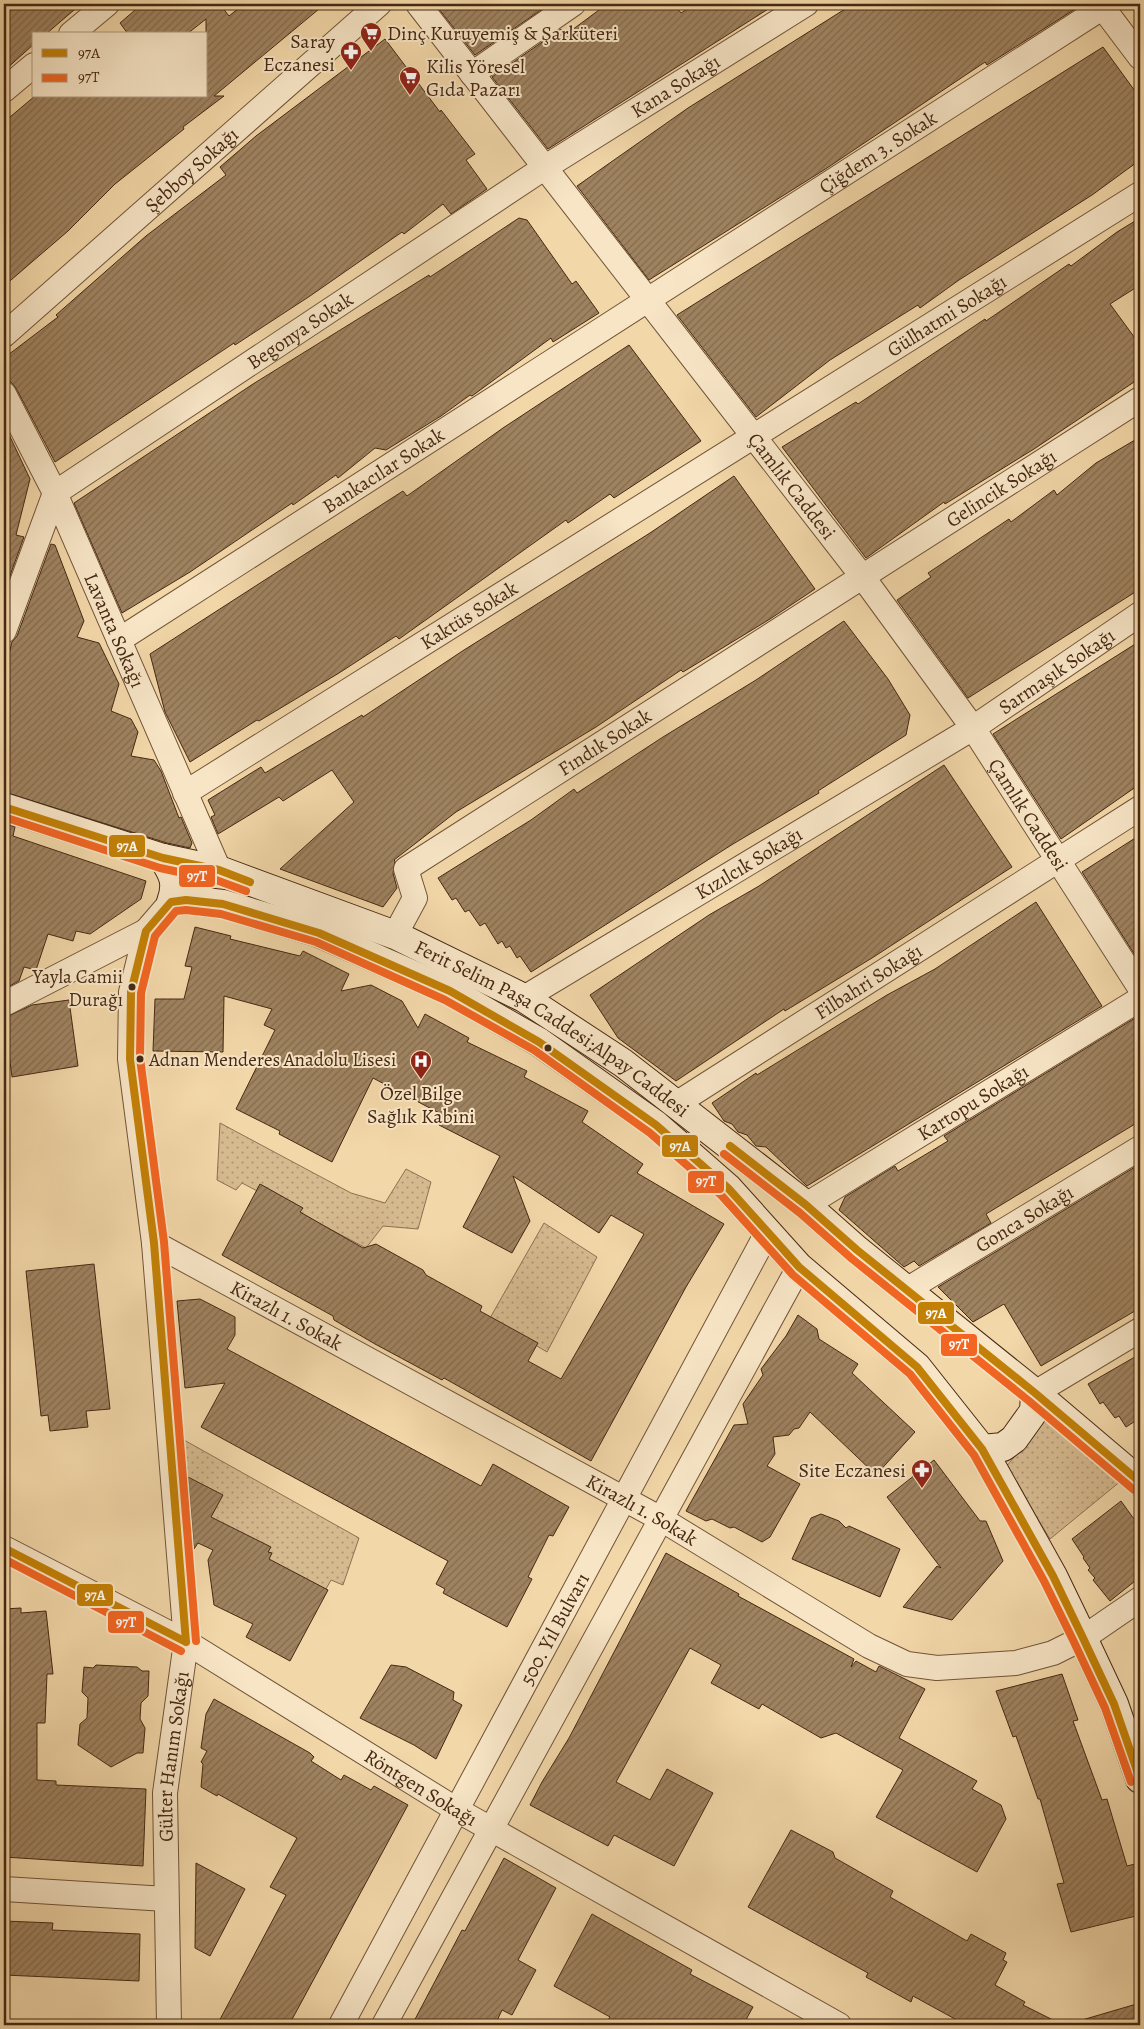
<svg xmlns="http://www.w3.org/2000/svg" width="1144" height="2029" font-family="Alegreya,serif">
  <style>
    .grass { fill: url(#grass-dots); stroke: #8e7051 }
    .building { fill: url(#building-hatch); stroke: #462813 }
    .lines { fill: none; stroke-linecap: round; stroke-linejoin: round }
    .street-casing { stroke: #715438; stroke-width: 26 }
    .secondary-casing { stroke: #462813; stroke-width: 30 }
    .street { stroke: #f7e5c6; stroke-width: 24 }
    .secondary { stroke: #f7e5c6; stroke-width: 28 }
    .bus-1-casing { stroke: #f7e5c6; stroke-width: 11 }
    .bus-2-casing { stroke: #f7e5c6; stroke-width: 11 }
    .bus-1 { stroke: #c28006; stroke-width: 8 }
    .bus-2 { stroke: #f26522; stroke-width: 8 }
    .bus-dot { fill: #462813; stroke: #f7e5c6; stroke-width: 2 }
    .labels { text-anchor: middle; stroke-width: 4; stroke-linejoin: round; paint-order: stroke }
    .bus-label { font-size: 19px; fill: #462813; stroke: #f7e5c6; text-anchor: end }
    .poi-label { font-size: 20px; fill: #462813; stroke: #f7e5c6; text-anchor: start }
    .street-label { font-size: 20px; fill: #462813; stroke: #f7e5c6 }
    .line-badge { stroke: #f7e5c6; stroke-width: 2 }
    .badge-label { font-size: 14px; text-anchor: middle; font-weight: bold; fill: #fff }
  </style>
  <defs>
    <pattern id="grass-dots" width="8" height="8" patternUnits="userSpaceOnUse" patternTransform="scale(1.25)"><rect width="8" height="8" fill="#d5b98f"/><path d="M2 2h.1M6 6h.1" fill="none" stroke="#af9674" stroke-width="1.8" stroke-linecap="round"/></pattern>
    <pattern id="building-hatch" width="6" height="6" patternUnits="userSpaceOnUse" patternTransform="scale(1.25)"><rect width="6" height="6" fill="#9f8360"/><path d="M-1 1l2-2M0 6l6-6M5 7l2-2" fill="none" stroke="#836b4e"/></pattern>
  </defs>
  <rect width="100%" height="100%" fill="#f2d7a8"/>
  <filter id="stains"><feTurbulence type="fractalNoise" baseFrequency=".004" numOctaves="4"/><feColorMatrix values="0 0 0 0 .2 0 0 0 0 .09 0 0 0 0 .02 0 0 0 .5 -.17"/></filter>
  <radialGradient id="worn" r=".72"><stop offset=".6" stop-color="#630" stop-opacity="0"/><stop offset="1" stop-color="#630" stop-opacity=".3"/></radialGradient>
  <!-- grass -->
  <path class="grass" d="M 220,1123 L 351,1193 L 385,1203 L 406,1169 L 431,1182 L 418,1229 L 383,1226 L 366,1248 L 242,1183 L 236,1190 L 217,1180 Z
    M 544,1223 L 597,1257 L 547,1352 L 490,1318 Z
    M 1046,1418 L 1122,1480 L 1050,1539 L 1006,1467 Z
    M 184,1440 L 359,1538 L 343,1585 L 331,1580 L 322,1596 L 207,1522 L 214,1499 L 184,1481 L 178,1473 Z"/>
  <!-- building -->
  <path class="building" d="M 4,4 L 81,4 L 46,34 L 34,34 L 34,44 L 4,71 Z
    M 142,4 L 226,4 L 222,7 L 229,16 L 244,4 L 325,4 L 214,96 L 224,96 L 183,127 L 184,129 L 115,184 L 68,231 L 4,286 L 4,122 L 35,96 L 206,96 L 206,19 L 187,34 L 128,34 L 120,23 Z
    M 435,4 L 473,4 L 478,9 L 485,4 L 540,4 L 544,8 L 475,55 Z
    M 607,4 L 674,4 L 681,13 L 695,4 L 776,4 L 548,149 L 492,77 L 561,29 L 565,33 L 568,33 Z
    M 853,4 L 1083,4 L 987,65 L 985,62 L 827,168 L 649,280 L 577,186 L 688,108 Z
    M 385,39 L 440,112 L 441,110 L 475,154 L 466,160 L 487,189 L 451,214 L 443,204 L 404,234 L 402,232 L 310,296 L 235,345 L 234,343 L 55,462 L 16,388 L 11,382 L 4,380 L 4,358 L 58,317 L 56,315 L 146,236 L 226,175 L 220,167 L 256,136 Z
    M 1103,47 L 1140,98 L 1140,160 L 1092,195 L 959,280 L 920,308 L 918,305 L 830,360 L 756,417 L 677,315 Z
    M 519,218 L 527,220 L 572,284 L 576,281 L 599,313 L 553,342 L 551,338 L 472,396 L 470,395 L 441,416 L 386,450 L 375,448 L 338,478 L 336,475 L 293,505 L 292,503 L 190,572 L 122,613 L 74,503 L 253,384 L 429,275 L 430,277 Z
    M 1140,218 L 1140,285 L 1110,304 L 1140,345 L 1140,378 L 1034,449 L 945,504 L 944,502 L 866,558 L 782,447 L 856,402 L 858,404 L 985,319 L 986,321 L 1069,264 L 1071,266 L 1117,232 Z
    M 629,345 L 701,441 L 614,498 L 610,494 L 568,523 L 566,520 L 399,639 L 396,636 L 339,673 L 259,721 L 257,720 L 190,762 L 165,712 L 150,654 L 403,491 L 407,496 L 503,428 Z
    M 4,424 L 30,479 L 16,535 L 24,537 L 4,592 Z
    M 1140,437 L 1140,589 L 968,698 L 897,600 L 931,577 L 928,573 L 1009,519 L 1011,522 L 1054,490 L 1057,495 L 1096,463 Z
    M 734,476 L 815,589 L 770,619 L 683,672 L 681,670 L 596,727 L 456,812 L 394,860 L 395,861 L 393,873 L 397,888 L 383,907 L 280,869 L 354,802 L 332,770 L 283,801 L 279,797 L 218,834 L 211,817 L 215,815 L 208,800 L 261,767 L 265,773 L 362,715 L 363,717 L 464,650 L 650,533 Z
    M 51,544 L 55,545 L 84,621 L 77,637 L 99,643 L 119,684 L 111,711 L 131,719 L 138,732 L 131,756 L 154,760 L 161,771 L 179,818 L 181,817 L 192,843 L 190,848 L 167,843 L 4,792 L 4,673 L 12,642 L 17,636 Z
    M 844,621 L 888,679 L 910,715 L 906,735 L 818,791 L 819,793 L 733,844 L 531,972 L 520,956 L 517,958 L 510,946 L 506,948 L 502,941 L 498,944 L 485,923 L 480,926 L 469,910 L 465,912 L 456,898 L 452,900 L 438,878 L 531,820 L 574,789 L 577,793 L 663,737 L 756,680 Z
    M 1140,641 L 1140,784 L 1061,839 L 993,734 Z
    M 944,765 L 1012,867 L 872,958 L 785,1011 L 784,1009 L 676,1081 L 618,1038 L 590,995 L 709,915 L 759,886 Z
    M 4,823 L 15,827 L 13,836 L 146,881 L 141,899 L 90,934 L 76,931 L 73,941 L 48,934 L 36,970 L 24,967 L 19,981 L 4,989 Z
    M 1140,835 L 1140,963 L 1082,872 Z
    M 1036,902 L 1102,1006 L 807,1186 L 766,1147 L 756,1146 L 747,1135 L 738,1132 L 732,1124 L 724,1121 L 712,1103 L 756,1073 L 757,1075 L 887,995 L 935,969 Z
    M 195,927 L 231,936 L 230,939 L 300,956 L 303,951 L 349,974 L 341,991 L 371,985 L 402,1001 L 418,1028 L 425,1014 L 469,1038 L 467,1042 L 527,1071 L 524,1077 L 588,1111 L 582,1122 L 643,1164 L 637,1173 L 724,1224 L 686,1287 L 591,1461 L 444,1378 L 442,1380 L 375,1344 L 334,1320 L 333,1316 L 222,1255 L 260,1184 L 303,1208 L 300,1212 L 363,1248 L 376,1244 L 423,1270 L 426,1275 L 482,1306 L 480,1311 L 538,1343 L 528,1361 L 561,1379 L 644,1234 L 611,1215 L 599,1233 L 513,1176 L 530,1221 L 512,1253 L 463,1227 L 500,1156 L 439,1125 L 443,1115 L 373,1078 L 332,1162 L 279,1134 L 280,1131 L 236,1109 L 275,1030 L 264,1025 L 272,1009 L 224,996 L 223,1052 L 153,1051 L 155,999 L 184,999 L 192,967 L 185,966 Z
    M 69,1000 L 78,1066 L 12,1077 L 4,1018 L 32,1005 Z
    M 1140,1015 L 1140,1121 L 986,1214 L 991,1223 L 919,1266 L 914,1261 L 904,1267 L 839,1210 L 845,1197 L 895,1166 L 898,1171 L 948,1141 L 944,1136 Z
    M 1140,1164 L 1140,1308 L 1041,1366 L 1004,1304 L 973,1322 L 938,1287 Z
    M 94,1264 L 110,1409 L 86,1411 L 88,1427 L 50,1431 L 48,1415 L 41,1416 L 26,1271 Z
    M 200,1299 L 235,1317 L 235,1335 L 227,1349 L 481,1486 L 493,1464 L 569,1507 L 553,1536 L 549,1535 L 528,1577 L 532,1579 L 507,1627 L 443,1593 L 445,1589 L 436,1584 L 448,1561 L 201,1427 L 225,1383 L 185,1388 L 177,1301 Z
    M 798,1315 L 817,1329 L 819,1339 L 858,1364 L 852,1373 L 915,1432 L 876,1475 L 810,1412 L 799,1428 L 794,1429 L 789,1435 L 773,1437 L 775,1454 L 767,1466 L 800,1484 L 770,1537 L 762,1542 L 734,1527 L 730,1528 L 712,1519 L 706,1521 L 686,1511 L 734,1425 L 748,1424 L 743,1404 L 763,1375 L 761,1369 L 786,1336 Z
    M 1140,1354 L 1140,1418 L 1126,1427 L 1119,1416 L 1115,1418 L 1103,1402 L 1100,1404 L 1088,1384 Z
    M 934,1460 L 980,1521 L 986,1521 L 1003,1561 L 952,1620 L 903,1607 L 937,1566 L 941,1568 L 887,1497 Z
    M 188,1477 L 223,1495 L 211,1517 L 271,1547 L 268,1552 L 272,1553 L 269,1559 L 328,1590 L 290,1661 L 246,1637 L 253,1624 L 214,1605 L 208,1560 L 213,1550 L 198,1543 L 194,1549 Z
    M 1121,1501 L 1134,1519 L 1140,1514 L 1140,1577 L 1110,1601 L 1093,1580 L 1095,1578 L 1088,1570 L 1090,1568 L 1083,1558 L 1084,1557 L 1072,1539 Z
    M 821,1514 L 839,1521 L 846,1528 L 849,1526 L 900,1549 L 880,1597 L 792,1559 L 811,1518 Z
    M 666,1553 L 739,1594 L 738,1596 L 854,1659 L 851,1667 L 856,1661 L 876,1672 L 879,1666 L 925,1689 L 899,1738 L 977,1781 L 972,1789 L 1001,1805 L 1006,1819 L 977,1872 L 876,1817 L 903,1770 L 836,1733 L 821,1738 L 762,1704 L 759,1709 L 711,1683 L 721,1665 L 690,1648 L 616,1782 L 650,1800 L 667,1769 L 713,1793 L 674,1866 L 614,1835 L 608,1846 L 530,1805 L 542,1782 L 569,1738 Z
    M 21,1608 L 21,1613 L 46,1611 L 53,1674 L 47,1674 L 45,1723 L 37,1723 L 37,1780 L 56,1781 L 56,1785 L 146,1789 L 143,1866 L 4,1857 L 4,1609 Z
    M 96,1665 L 137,1667 L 142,1671 L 149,1671 L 148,1696 L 141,1703 L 140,1719 L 145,1728 L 143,1753 L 137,1753 L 111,1767 L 78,1745 L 80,1724 L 87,1718 L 88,1698 L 82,1692 L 84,1667 L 93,1668 Z
    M 391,1665 L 406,1667 L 454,1692 L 453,1700 L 462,1705 L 436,1759 L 414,1745 L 360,1718 Z
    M 1062,1674 L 1078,1720 L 1073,1721 L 1102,1800 L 1107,1799 L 1127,1866 L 1135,1864 L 1140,1881 L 1140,1915 L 1071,1932 L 1057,1884 L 1064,1883 L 1040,1799 L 1038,1799 L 1016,1736 L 1013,1737 L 996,1691 Z
    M 214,1699 L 310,1753 L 314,1757 L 311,1761 L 341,1780 L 344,1775 L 371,1790 L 374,1786 L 408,1805 L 289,2025 L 217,2025 L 286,1895 L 270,1887 L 297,1838 L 218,1794 L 217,1796 L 201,1787 L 203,1764 L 201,1762 L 207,1751 L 201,1748 L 206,1714 Z
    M 791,1830 L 833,1852 L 835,1858 L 893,1891 L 890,1897 L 967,1941 L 971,1934 L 1006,1953 L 1003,1960 L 1007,1962 L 995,1985 L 1025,2002 L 1023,2005 L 1063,2025 L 966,2025 L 913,1996 L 911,2002 L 866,1977 L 868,1973 L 748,1907 Z
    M 504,1858 L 556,1888 L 518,1960 L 536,1970 L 512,2015 L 502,2010 L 495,2025 L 412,2025 L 462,1930 L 465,1931 Z
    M 196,1863 L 245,1889 L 210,1956 L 195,1948 Z
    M 592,1914 L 692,1970 L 690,1974 L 753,2007 L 743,2025 L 618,2025 L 608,2020 L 610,2017 L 554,1986 Z
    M 4,1921 L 53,1923 L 52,1930 L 140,1934 L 139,1981 L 4,1975 Z
    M 1140,2003 L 1140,2025 L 1083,2025 L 1082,2020 Z"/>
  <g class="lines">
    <!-- street casing -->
    <g class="street-casing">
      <g id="street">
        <path id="s1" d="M 418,4 L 862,576 L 973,728 L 1140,988"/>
        <path d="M 1100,4 L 1140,57"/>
        <path d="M 71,34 L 107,4"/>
        <path d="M 472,74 L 573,4"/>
        <path d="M 4,90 L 34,65"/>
        <path id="s2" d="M 4,335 L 379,4"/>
        <path id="s3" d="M 4,394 L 55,493 L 219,870"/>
        <path id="s4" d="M 4,631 L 55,493 L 544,168 L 806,4"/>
        <path id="s5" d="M 119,640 L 1108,4"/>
        <path id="s6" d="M 185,793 L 1140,194"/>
        <path id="s7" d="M 395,935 L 415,898 L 406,869 L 1140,399"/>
        <path id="s8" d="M 524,998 L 973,728 L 1140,614"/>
        <path d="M 4,1004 L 146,931"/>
        <path id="s9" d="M 676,1104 L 1140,808"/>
        <path id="s10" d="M 806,1205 L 1140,999"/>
        <path id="s11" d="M 154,1243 L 661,1519 L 869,1646 L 907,1664 L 937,1668 L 1016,1663 L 1053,1653 L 1083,1638 L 1140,1599"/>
        <path id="s12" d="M 908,1289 L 1140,1148"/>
        <path d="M 1035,1393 L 1140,1330"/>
        <path id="s13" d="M 4,1548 L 186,1642 L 457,1810 L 839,2025"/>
        <path d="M 4,1889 L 166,1899"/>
        <path id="s14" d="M 169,2025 L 165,1793 L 186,1642 L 154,1243 L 130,1059 L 131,992 L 146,931 L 171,902"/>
        <path id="s15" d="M 341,2025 L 768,1231"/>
        <path d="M 384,2025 L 799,1267"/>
      </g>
    </g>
    <!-- secondary casing -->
    <g class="secondary-casing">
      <g id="secondary">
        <path id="s16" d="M 4,807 L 163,858 L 219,870 L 395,935 L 524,998 L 623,1063 L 806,1205 L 857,1250 L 1035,1393 L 1140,1482"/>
        <path d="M 163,858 C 173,874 178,883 171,902 L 186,900 L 223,904 L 319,933 L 450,991 L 539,1042 L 656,1125 L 728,1188 L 799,1267 L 917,1367 L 982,1449 L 1053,1576 L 1083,1638 L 1114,1704 L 1140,1779"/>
        <path d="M 982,1449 L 1003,1447 L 1014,1439 L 1034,1411 L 1035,1393"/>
      </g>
    </g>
    <!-- street -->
    <use href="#street" class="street"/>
    <!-- secondary -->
    <use href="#secondary" class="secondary"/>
    <!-- bus-1 casing -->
    <g class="bus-1-casing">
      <path id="bus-1" d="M 4,807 L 163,858 L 219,870 L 250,882
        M 730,1146 L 806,1205 L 857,1250 L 1035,1393 L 1140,1482
        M 4,1548 L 186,1642
        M 186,1642 L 154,1243 L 130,1059 L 131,992 L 146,931 L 171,902 L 186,900 L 223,904 L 319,933 L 450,991 L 539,1042 L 656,1125 L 728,1188 L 799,1267 L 917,1367 L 982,1449 L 1053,1576 L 1083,1638 L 1114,1704 L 1140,1779"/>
    </g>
    <!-- bus-2 casing -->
    <g class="bus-2-casing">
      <path id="bus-2" d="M 4,817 L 160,868 L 216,880 L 246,891
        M 724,1154 L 800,1213 L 851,1258 L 1029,1401 L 1134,1490
        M 4,1559 L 181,1651
        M 196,1641 L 164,1242 L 140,1058 L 141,993 L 155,936 L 176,911 L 186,910 L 221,914 L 316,942 L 445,1000 L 534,1050 L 650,1133 L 721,1195 L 793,1275 L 910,1374 L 974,1455 L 1044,1581 L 1074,1642 L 1105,1708 L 1131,1782"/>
    </g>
    <!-- bus-1 -->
    <use href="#bus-1" class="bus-1"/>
    <!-- bus-2 -->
    <use href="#bus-2" class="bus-2"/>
  </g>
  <!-- icons -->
  <defs>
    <g id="supermarket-pin" transform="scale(1.125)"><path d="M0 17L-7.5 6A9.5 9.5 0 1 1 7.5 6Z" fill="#8f2418" stroke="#f7e5c6"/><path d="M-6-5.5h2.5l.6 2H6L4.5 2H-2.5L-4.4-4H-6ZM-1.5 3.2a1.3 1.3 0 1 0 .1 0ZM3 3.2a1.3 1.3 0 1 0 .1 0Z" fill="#fff"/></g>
    <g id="pharmacy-pin" transform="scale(1.125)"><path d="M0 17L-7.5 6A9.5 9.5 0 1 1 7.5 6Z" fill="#8f2418" stroke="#f7e5c6"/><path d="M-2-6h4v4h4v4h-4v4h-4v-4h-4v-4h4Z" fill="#fff"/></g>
    <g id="hospital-pin" transform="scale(1.125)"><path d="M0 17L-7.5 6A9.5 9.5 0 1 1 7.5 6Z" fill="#8f2418" stroke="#f7e5c6"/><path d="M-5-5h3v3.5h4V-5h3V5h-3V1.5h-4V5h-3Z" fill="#fff"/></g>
  </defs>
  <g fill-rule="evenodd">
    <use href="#supermarket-pin" x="371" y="33"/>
    <use href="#pharmacy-pin" x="351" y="52"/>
    <use href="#supermarket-pin" x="410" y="77"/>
    <use href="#hospital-pin" x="421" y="1061"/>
    <use href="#pharmacy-pin" x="922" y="1470"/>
  </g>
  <!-- markers -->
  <g class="bus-dot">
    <circle cx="132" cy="987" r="4.5"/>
    <circle cx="548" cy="1048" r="4.5"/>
    <circle cx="140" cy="1059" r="4.5"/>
  </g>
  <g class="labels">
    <!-- bus labels -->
    <g class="bus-label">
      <text x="123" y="983">Yayla Camii<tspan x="123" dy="23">Durağı</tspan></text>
      <text x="149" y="1066" text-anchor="start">Adnan Menderes Anadolu Lisesi</text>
    </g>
    <!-- poi labels -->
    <g class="poi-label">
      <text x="387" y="40">Dinç Kuruyemiş &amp; Şarküteri</text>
      <text x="335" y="48" text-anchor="end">Saray<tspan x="335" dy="23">Eczanesi</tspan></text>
      <text x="426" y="73">Kilis Yöresel<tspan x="426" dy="23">Gıda Pazarı</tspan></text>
      <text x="421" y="1100" text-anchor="middle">Özel Bilge<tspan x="421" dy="23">Sağlık Kabini</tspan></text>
      <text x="906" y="1477" text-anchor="end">Site Eczanesi</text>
    </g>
    <!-- street labels -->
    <g class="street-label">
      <text dy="7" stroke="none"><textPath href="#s4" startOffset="889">Kana Sokağı</textPath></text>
      <text dy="7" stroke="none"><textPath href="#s5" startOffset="902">Çiğdem 3. Sokak</textPath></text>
      <text dy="7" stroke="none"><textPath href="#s2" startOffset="250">Şebboy Sokağı</textPath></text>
      <text dy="7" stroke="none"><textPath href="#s6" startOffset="899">Gülhatmi Sokağı</textPath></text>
      <text dy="7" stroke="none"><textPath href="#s4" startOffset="441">Begonya Sokak</textPath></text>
      <text dy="7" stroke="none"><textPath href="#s5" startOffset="314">Bankacılar Sokak</textPath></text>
      <text dy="7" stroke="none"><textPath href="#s1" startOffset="610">Çamlık Caddesi</textPath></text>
      <text dy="7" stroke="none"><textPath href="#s7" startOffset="779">Gelincik Sokağı</textPath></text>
      <text dy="7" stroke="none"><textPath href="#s6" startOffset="335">Kaktüs Sokak</textPath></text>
      <text dy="7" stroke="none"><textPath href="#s3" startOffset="261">Lavanta Sokağı</textPath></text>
      <text dy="7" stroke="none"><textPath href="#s8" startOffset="625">Sarmaşık Sokağı</textPath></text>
      <text dy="7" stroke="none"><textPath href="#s7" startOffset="308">Fındık Sokak</textPath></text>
      <text dy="7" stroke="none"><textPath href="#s1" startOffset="1015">Çamlık Caddesi</textPath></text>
      <text dy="7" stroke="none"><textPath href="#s8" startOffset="262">Kızılcık Sokağı</textPath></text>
      <text dy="7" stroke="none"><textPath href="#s9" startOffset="228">Filbahri Sokağı</textPath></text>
      <text dy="7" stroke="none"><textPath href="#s16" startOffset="595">Ferit Selim Paşa Caddesi;Alpay Caddesi</textPath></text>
      <text dy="7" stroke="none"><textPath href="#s10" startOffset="196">Kartopu Sokağı</textPath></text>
      <text dy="7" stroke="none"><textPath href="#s12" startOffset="136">Gonca Sokağı</textPath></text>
      <text dy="7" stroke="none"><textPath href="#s11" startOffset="151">Kirazlı 1. Sokak</textPath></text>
      <text dy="7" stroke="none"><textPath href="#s11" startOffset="556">Kirazlı 1. Sokak</textPath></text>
      <text dy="7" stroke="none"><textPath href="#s15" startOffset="450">500. Yıl Bulvarı</textPath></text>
      <text dy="7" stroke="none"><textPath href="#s14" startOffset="269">Gülter Hanım Sokağı</textPath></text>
      <text dy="7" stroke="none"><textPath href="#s13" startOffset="481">Röntgen Sokağı</textPath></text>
    </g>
  </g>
  <g class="line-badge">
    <rect x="108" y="834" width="38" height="24" rx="5" fill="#c28006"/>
    <rect x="178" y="864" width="38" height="24" rx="5" fill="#f26522"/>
    <rect x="661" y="1134" width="38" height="24" rx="5" fill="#c28006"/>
    <rect x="687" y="1170" width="38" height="24" rx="5" fill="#f26522"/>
    <rect x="917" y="1301" width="38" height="24" rx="5" fill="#c28006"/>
    <rect x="940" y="1333" width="38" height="24" rx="5" fill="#f26522"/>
    <rect x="76" y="1583" width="38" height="24" rx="5" fill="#c28006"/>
    <rect x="107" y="1610" width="38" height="24" rx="5" fill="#f26522"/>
  </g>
  <g class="badge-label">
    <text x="127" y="851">97A</text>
    <text x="197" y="881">97T</text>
    <text x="680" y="1151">97A</text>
    <text x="706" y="1186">97T</text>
    <text x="936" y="1318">97A</text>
    <text x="959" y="1349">97T</text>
    <text x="95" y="1600">97A</text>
    <text x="126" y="1627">97T</text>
  </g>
  <!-- margin -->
  <rect width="1144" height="2029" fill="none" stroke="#f2d7a8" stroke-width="20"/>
  <rect x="5" y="5" width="1134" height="2019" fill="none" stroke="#462813" stroke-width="2.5"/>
  <rect x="10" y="10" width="1124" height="2009" fill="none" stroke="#462813"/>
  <!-- legend -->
  <rect x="32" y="32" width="175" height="65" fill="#f7e5c6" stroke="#b0997e"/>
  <rect x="42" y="49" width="25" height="8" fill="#c28006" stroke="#b0997e"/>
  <text x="78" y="58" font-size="15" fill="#462813">97A</text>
  <rect x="42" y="74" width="25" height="8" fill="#f26522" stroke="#b0997e"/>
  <text x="78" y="82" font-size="15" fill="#462813">97T</text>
  <rect width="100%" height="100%" filter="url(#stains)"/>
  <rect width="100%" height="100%" fill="url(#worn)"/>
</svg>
